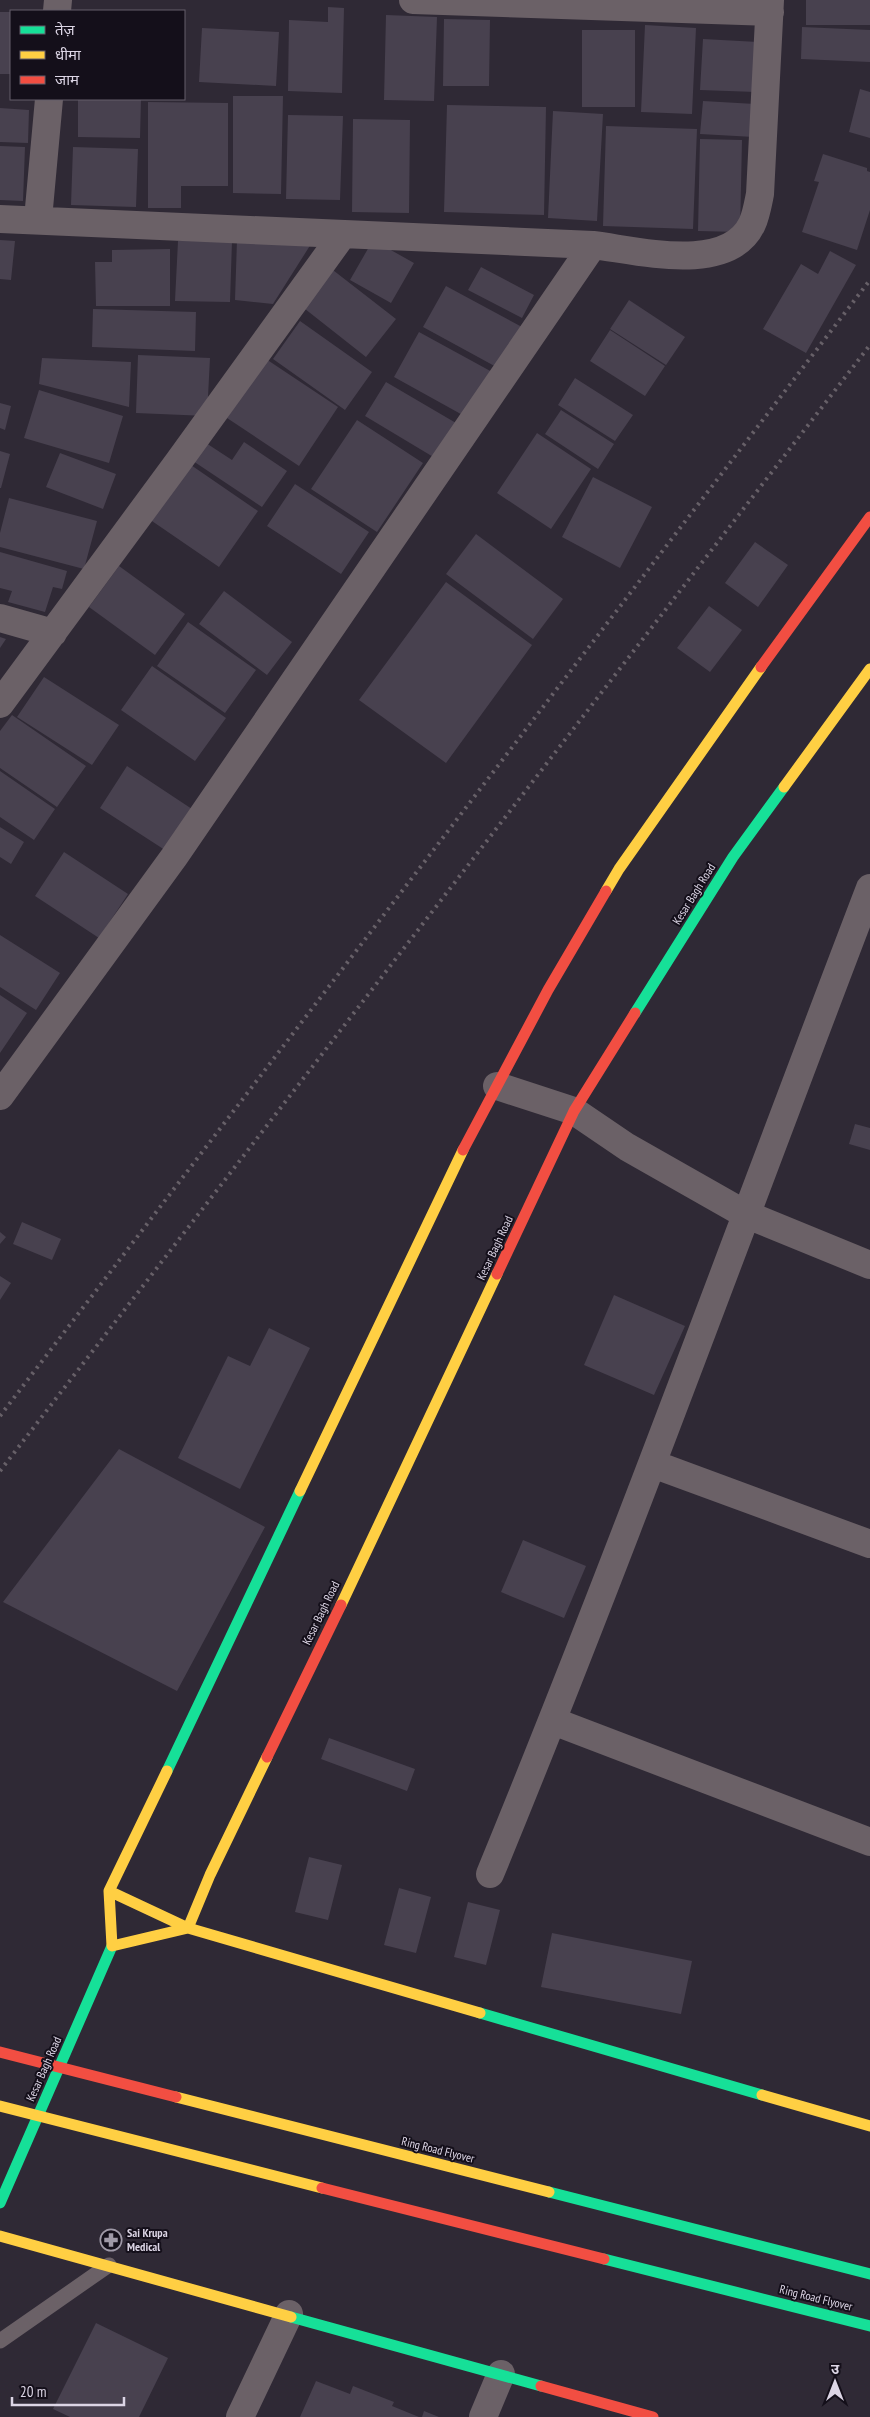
<svg xmlns="http://www.w3.org/2000/svg" width="870" height="2417" font-family="'PT Sans Narrow','Noto Sans Devanagari',sans-serif">
  <style>
    .building { fill: #48414f }
    .lines { fill: none; stroke-linecap: round; stroke-linejoin: round }
    .lane { stroke: #6b6167; stroke-width: 15 }
    .street { stroke: #6b6167; stroke-width: 28 }
    .fast { stroke: #16e098; stroke-width: 11 }
    .slow { stroke: #ffcf43; stroke-width: 11 }
    .jam { stroke: #f24e42; stroke-width: 11 }
    .rail { stroke: #676068; stroke-width: 4; stroke-dasharray: 2.5 5; stroke-linecap: butt }
    .labels { text-anchor: middle; stroke-width: 4; stroke-linejoin: round; paint-order: stroke }
    .street-label { font-size: 12px; fill: #dcd5e5; stroke: #140f1a }
    .poi-label { font-size: 12px; font-weight: bold; fill: #dcd5e5; stroke: #140f1a; text-anchor: start }
  </style>
  <rect width="100%" height="100%" fill="#2f2935"/>
  <!-- building -->
  <path class="building" d="M 806,0 L 870,0 L 870,25 L 806,25 Z
    M 328,7 L 344,8 L 342,93 L 288,91 L 289,20 L 328,22 Z
    M 0,12 L 11,12 L 11,74 L 0,74 Z
    M 386,15 L 437,17 L 434,101 L 384,100 Z
    M 444,19 L 490,20 L 489,86 L 443,86 Z
    M 645,25 L 696,28 L 692,114 L 641,112 Z
    M 802,27 L 870,30 L 870,62 L 801,59 Z
    M 202,28 L 279,32 L 276,86 L 199,82 Z
    M 582,30 L 635,30 L 635,107 L 582,107 Z
    M 703,39 L 758,42 L 756,92 L 700,90 Z
    M 860,89 L 870,92 L 870,138 L 849,132 Z
    M 233,96 L 283,96 L 281,194 L 233,193 Z
    M 78,99 L 141,99 L 140,138 L 78,137 Z
    M 703,101 L 755,104 L 754,137 L 700,134 Z
    M 148,102 L 228,103 L 228,186 L 181,186 L 181,208 L 148,208 Z
    M 447,105 L 546,107 L 544,215 L 444,212 Z
    M 0,108 L 29,110 L 28,143 L 0,142 Z
    M 553,111 L 603,114 L 597,221 L 548,218 Z
    M 288,115 L 343,116 L 340,200 L 286,199 Z
    M 353,119 L 410,120 L 409,213 L 352,212 Z
    M 606,126 L 697,129 L 693,229 L 603,226 Z
    M 700,139 L 742,140 L 740,232 L 698,231 Z
    M 0,146 L 25,147 L 23,201 L 0,200 Z
    M 73,147 L 138,149 L 136,207 L 71,205 Z
    M 823,154 L 867,168 L 867,171 L 870,172 L 870,210 L 857,250 L 802,232 L 819,182 L 814,181 Z
    M 0,240 L 15,241 L 11,280 L 0,279 Z
    M 237,240 L 311,244 L 273,304 L 235,300 Z
    M 373,240 L 414,263 L 391,303 L 350,280 Z
    M 178,241 L 232,241 L 230,302 L 175,301 Z
    M 170,249 L 170,306 L 96,306 L 95,262 L 112,262 L 112,250 Z
    M 830,251 L 856,265 L 806,353 L 763,329 L 801,264 L 818,274 Z
    M 329,267 L 396,319 L 366,357 L 300,305 Z
    M 481,267 L 534,295 L 522,318 L 468,290 Z
    M 446,286 L 522,327 L 500,369 L 423,327 Z
    M 629,300 L 685,337 L 666,365 L 610,329 Z
    M 93,309 L 196,312 L 195,351 L 92,347 Z
    M 300,321 L 372,372 L 345,410 L 273,359 Z
    M 610,330 L 665,366 L 645,396 L 590,361 Z
    M 419,332 L 494,373 L 468,418 L 394,377 Z
    M 138,355 L 210,358 L 207,416 L 136,413 Z
    M 42,358 L 131,362 L 129,407 L 39,384 Z
    M 266,359 L 338,407 L 299,466 L 227,418 Z
    M 575,378 L 633,415 L 615,441 L 558,405 Z
    M 386,382 L 456,423 L 435,458 L 365,416 Z
    M 39,390 L 123,416 L 109,463 L 24,438 Z
    M 0,403 L 11,406 L 5,430 L 0,428 Z
    M 561,410 L 614,444 L 598,469 L 545,434 Z
    M 357,420 L 423,463 L 377,532 L 311,489 Z
    M 537,433 L 591,469 L 551,529 L 497,493 Z
    M 244,442 L 287,471 L 262,507 L 193,461 L 206,443 L 232,460 Z
    M 0,451 L 10,454 L 1,488 L 0,488 Z
    M 60,453 L 116,474 L 103,509 L 46,487 Z
    M 188,463 L 258,511 L 219,567 L 149,519 Z
    M 593,477 L 652,507 L 620,568 L 562,537 Z
    M 295,484 L 369,532 L 341,574 L 267,526 Z
    M 9,498 L 97,521 L 84,569 L 0,547 L 0,533 Z
    M 476,534 L 563,599 L 533,639 L 446,574 Z
    M 755,542 L 788,565 L 758,607 L 725,583 Z
    M 0,552 L 67,571 L 62,589 L 53,587 L 45,612 L 8,602 L 12,591 L 0,588 Z
    M 119,566 L 185,614 L 155,655 L 89,607 Z
    M 446,582 L 532,645 L 446,763 L 359,700 Z
    M 224,591 L 292,642 L 267,675 L 199,624 Z
    M 709,606 L 742,630 L 710,672 L 677,648 Z
    M 188,622 L 256,670 L 225,713 L 157,666 Z
    M 0,637 L 6,639 L 0,648 Z
    M 152,666 L 226,718 L 195,761 L 121,710 Z
    M 44,677 L 119,725 L 92,765 L 17,717 Z
    M 12,715 L 86,766 L 57,807 L 0,768 L 0,731 Z
    M 127,766 L 195,811 L 168,852 L 100,808 Z
    M 0,771 L 55,809 L 34,840 L 0,817 Z
    M 0,827 L 24,842 L 11,864 L 0,857 Z
    M 64,852 L 128,894 L 99,938 L 35,896 Z
    M 0,935 L 60,973 L 36,1010 L 0,987 Z
    M 0,995 L 27,1013 L 0,1053 Z
    M 855,1124 L 870,1128 L 870,1150 L 849,1144 Z
    M 22,1222 L 61,1239 L 52,1260 L 13,1244 Z
    M 0,1232 L 6,1237 L 0,1244 Z
    M 0,1276 L 11,1283 L 0,1300 Z
    M 614,1295 L 685,1326 L 654,1395 L 584,1365 Z
    M 269,1328 L 310,1348 L 240,1489 L 178,1458 L 228,1356 L 250,1366 Z
    M 119,1449 L 265,1527 L 177,1691 L 3,1602 Z
    M 523,1540 L 586,1566 L 564,1618 L 501,1592 Z
    M 329,1738 L 415,1769 L 407,1791 L 321,1759 Z
    M 309,1857 L 342,1865 L 328,1920 L 295,1912 Z
    M 399,1888 L 431,1897 L 416,1953 L 384,1945 Z
    M 468,1902 L 500,1910 L 486,1965 L 454,1957 Z
    M 552,1933 L 692,1961 L 681,2014 L 541,1987 Z
    M 96,2323 L 168,2358 L 139,2417 L 70,2417 L 53,2409 Z
    M 316,2381 L 350,2394 L 353,2386 L 394,2402 L 392,2406 L 419,2417 L 300,2417 Z
    M 424,2411 L 439,2417 L 422,2417 Z"/>
  <g class="lines">
    <!-- lane -->
    <path class="lane" d="M 0,2341 L 109,2265"/>
    <!-- street -->
    <path class="street" d="M 413,0 L 770,12
      M 57,11 L 58,0
      M 0,219 L 593,245 C 636,250 728,275 752,224 C 756,216 758,204 760,194 L 770,0
      M 38,219 L 49,99
      M 0,618 L 53,633
      M 0,704 L 179,461 L 343,234
      M 497,1086 L 574,1111 L 627,1147 L 745,1214 L 870,1265
      M 0,1096 L 174,857 L 593,245
      M 653,1464 L 870,1544
      M 553,1721 L 870,1842
      M 490,1874 C 624,1548 744,1217 870,888
      M 240,2417 L 289,2314
      M 483,2417 L 501,2374"/>
    <!-- fast -->
    <path class="fast" d="M 635,1013 L 733,857 L 784,787
      M 167,1771 L 300,1491
      M 480,2013 L 762,2095
      M 549,2192 L 870,2274
      M 0,2203 L 112,1946
      M 604,2259 L 870,2326
      M 291,2317 L 541,2386"/>
    <!-- slow -->
    <path class="slow" d="M 784,787 L 870,669
      M 606,891 L 619,869 L 761,667
      M 300,1491 L 463,1150
      M 341,1605 L 497,1274
      M 167,1771 L 109,1891 L 112,1946 L 188,1928
      M 109,1891 L 188,1928 L 480,2013
      M 188,1928 L 210,1875 L 267,1757
      M 762,2095 L 870,2126
      M 176,2097 L 549,2192
      M 0,2106 L 322,2188
      M 0,2236 L 291,2317"/>
    <!-- jam -->
    <path class="jam" d="M 761,667 L 870,517
      M 463,1150 L 548,990 L 606,891
      M 497,1274 L 574,1111 L 635,1013
      M 267,1757 L 341,1605
      M 0,2052 L 176,2097
      M 322,2188 L 604,2259
      M 541,2386 L 653,2417"/>
    <!-- rail -->
    <path class="rail" d="M 0,1416 L 870,280
      M 0,1471 L 870,345"/>
  </g>
  <!-- icons -->
  <defs>
    <g id="pharmacy-ring" transform="scale(1.125)"><circle r="9.5" fill="#140f1a" stroke="#9f99a7" stroke-width="1.5"/><path d="M-2-6h4v4h4v4h-4v4h-4v-4h-4v-4h4Z" fill="#9f99a7"/></g>
  </defs>
  <g fill-rule="evenodd">
    <use href="#pharmacy-ring" x="111" y="2240"/>
  </g>
  <g class="labels">
    <!-- street labels -->
    <g class="street-label">
      <text transform="translate(694 894) rotate(-58)" y="4">Kesar Bagh Road</text>
      <text transform="translate(495 1248) rotate(-65)" y="4">Kesar Bagh Road</text>
      <text transform="translate(321 1613) rotate(-64)" y="4">Kesar Bagh Road</text>
      <text transform="translate(44 2069) rotate(-66)" y="4">Kesar Bagh Road</text>
      <text transform="translate(438 2150) rotate(14)" y="4">Ring Road Flyover</text>
      <text transform="translate(816 2298) rotate(14)" y="4">Ring Road Flyover</text>
    </g>
    <!-- poi labels -->
    <g class="poi-label">
      <text x="127" y="2237">Sai Krupa<tspan x="127" dy="14">Medical</tspan></text>
    </g>
  </g>
  <!-- legend -->
  <rect x="10" y="10" width="175" height="90" fill="#140f1a" stroke="#645e6b"/>
  <rect x="20" y="26" width="25" height="8" fill="#16e098" stroke="#645e6b"/>
  <text x="55" y="35" font-size="15" fill="#dcd5e5">तेज़</text>
  <rect x="20" y="51" width="25" height="8" fill="#ffcf43" stroke="#645e6b"/>
  <text x="55" y="60" font-size="15" fill="#dcd5e5">धीमा</text>
  <rect x="20" y="76" width="25" height="8" fill="#f24e42" stroke="#645e6b"/>
  <text x="55" y="85" font-size="15" fill="#dcd5e5">जाम</text>
  <!-- north arrow -->
  <g transform="translate(835 2382)" stroke="#140f1a" stroke-width="4" paint-order="stroke">
  <path d="M0-4L9 19L0 12L-9 19Z" fill="#dcd5e5"/>
  <text y="-8" font-size="14" font-weight="bold" text-anchor="middle" fill="#dcd5e5">उ</text>
  </g>
  <!-- scale -->
  <path d="M12 2397v8h112v-8" fill="none" stroke="#dcd5e5" stroke-width="2.5"/>
  <text x="20" y="2397" font-size="15" fill="#dcd5e5" stroke="#140f1a" stroke-width="4" paint-order="stroke">20 m</text>
</svg>
